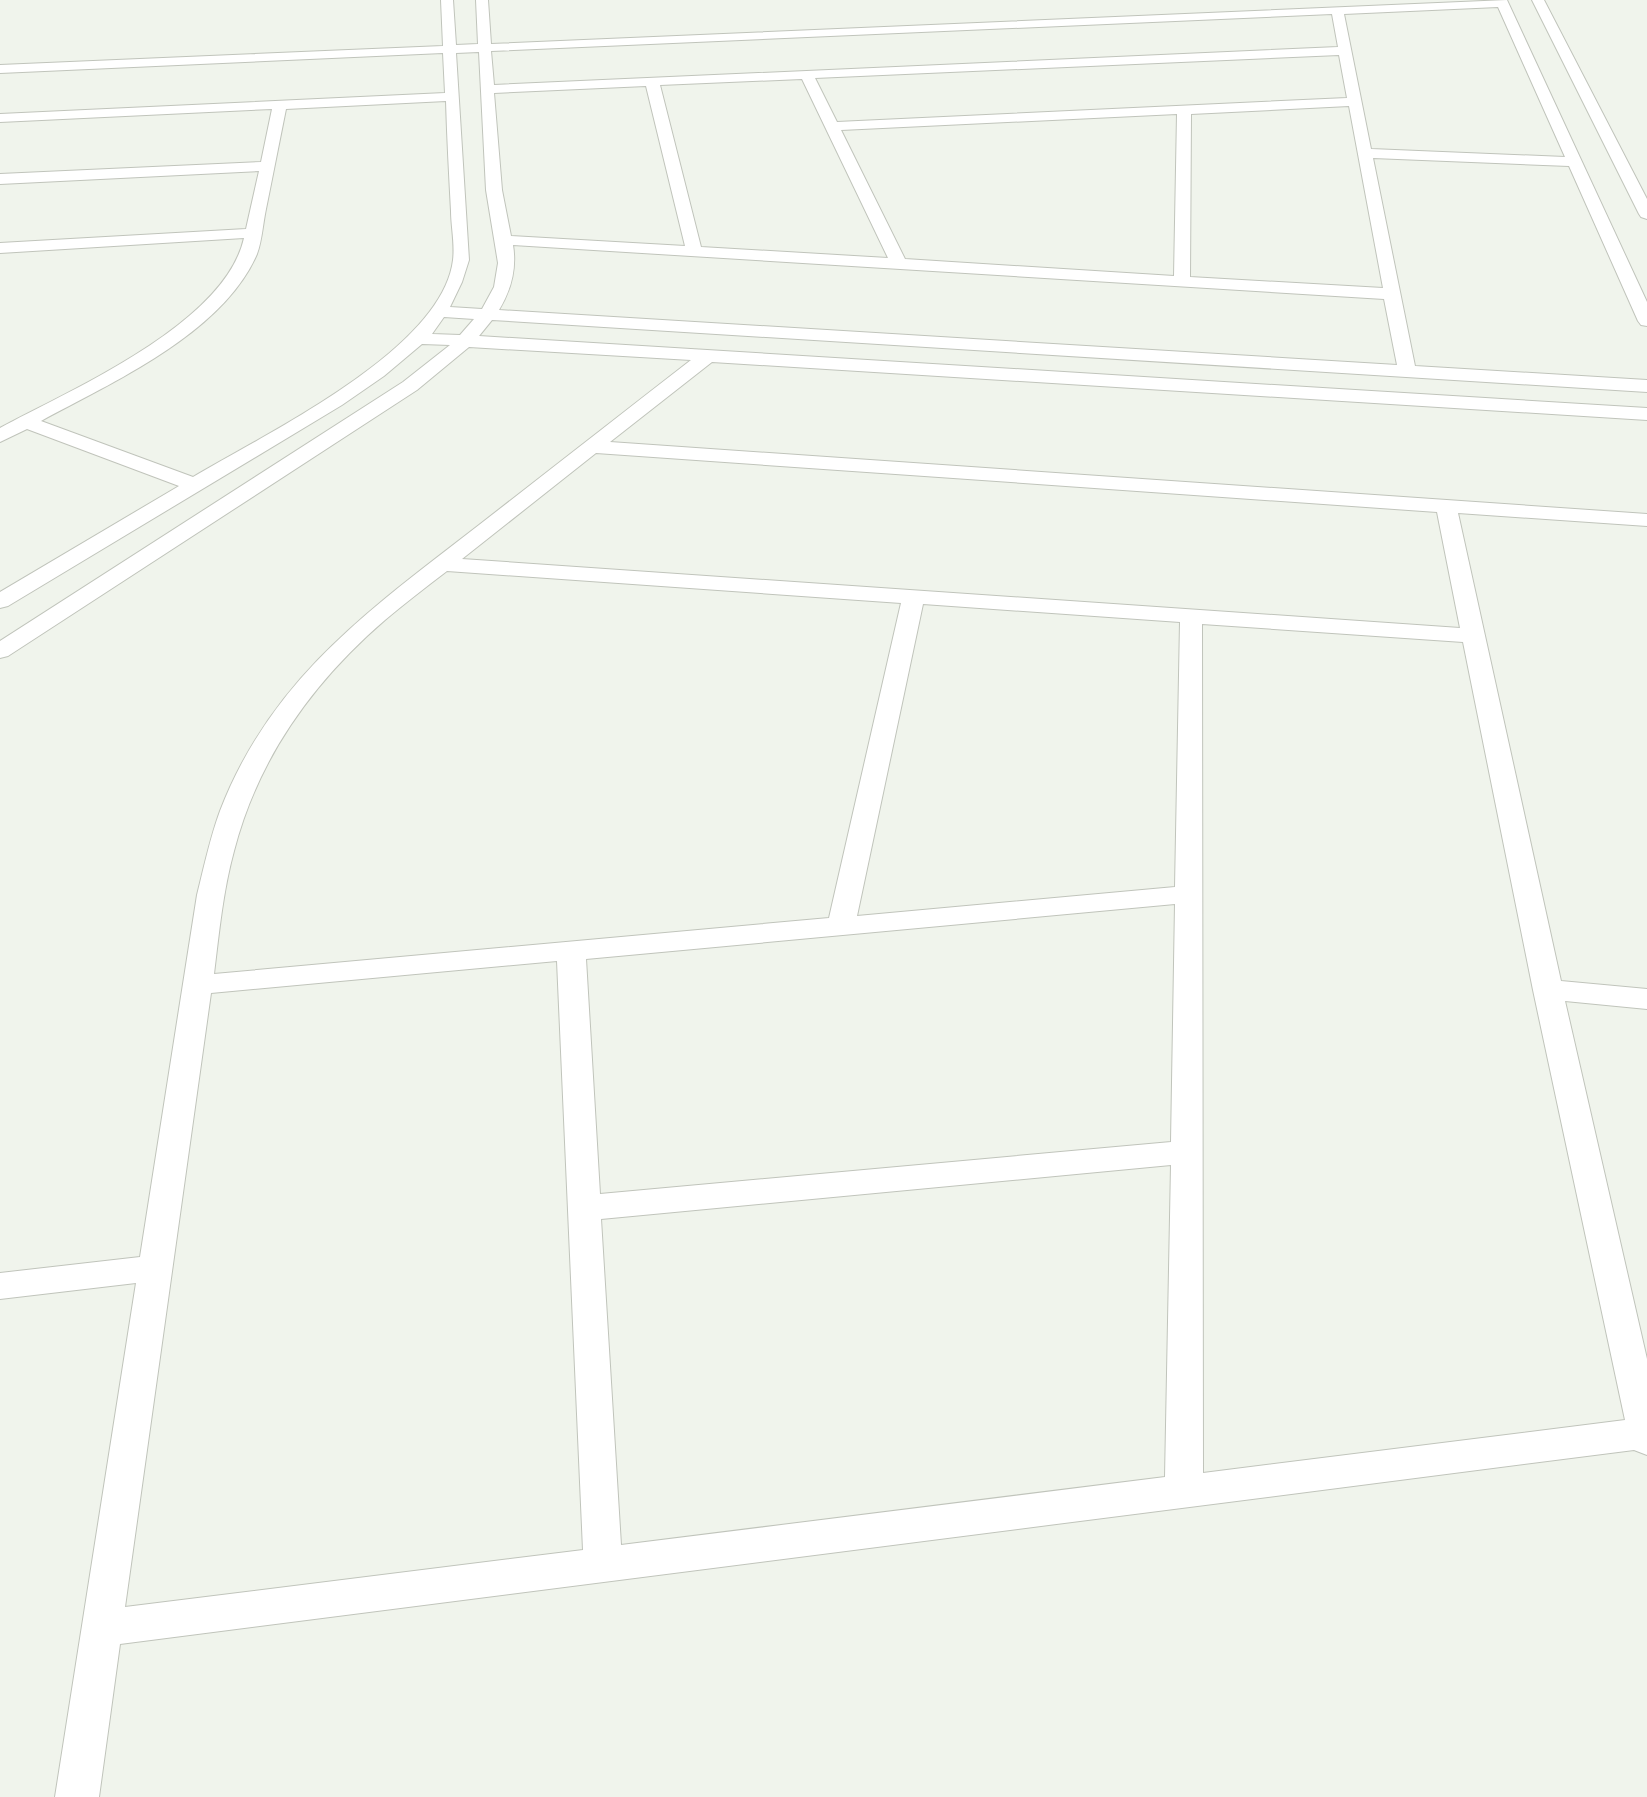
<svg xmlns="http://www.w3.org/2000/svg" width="1647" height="1797" font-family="'Open Sans',sans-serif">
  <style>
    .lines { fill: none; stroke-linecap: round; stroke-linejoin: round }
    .street-casing { stroke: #c0c4bb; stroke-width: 2 }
    .street { fill: #fff; fill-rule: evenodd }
  </style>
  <rect width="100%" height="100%" fill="#f0f4ec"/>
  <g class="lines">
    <!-- street casing -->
    <g class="street-casing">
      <path id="street" d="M 441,0 L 453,0 L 456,45 L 478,44 L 476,0 L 488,0 L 491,44 L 1507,0 L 1647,302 L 1647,326 L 1641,325 L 1638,321 L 1569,166 L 1373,158 L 1415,366 L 1647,380 L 1647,392 L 492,320 L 479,336 L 1647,408 L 1647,420 L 712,362 L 610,442 L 1647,514 L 1647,526 L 1458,513 L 1561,981 L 1647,989 L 1647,1009 L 1565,1001 L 1647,1359 L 1647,1455 L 1634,1450 L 120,1644 L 99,1797 L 55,1797 L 136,1283 L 0,1299 L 0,1273 L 140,1257 L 197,895 C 204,867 210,838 220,811 C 271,678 372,608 479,525 C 550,470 620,415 691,360 L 469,347 L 417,390 L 8,656 L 0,658 L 0,641 L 403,382 L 450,345 L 422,344 L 384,376 L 342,405 L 8,606 L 0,608 L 0,592 L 179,486 L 27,429 L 0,442 L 0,428 C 72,389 225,324 244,238 L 0,253 L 0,243 L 246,229 L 259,171 L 0,184 L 0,174 L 261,162 L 272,109 L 0,122 L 0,114 L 445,93 L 443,53 L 0,73 L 0,65 L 443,46 ZM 1498,7 L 1565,157 L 1371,149 L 1344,14 ZM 1332,14 L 1338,47 L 494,85 L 491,51 ZM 479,52 L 486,190 L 498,263 L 494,287 L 482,309 L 450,307 L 462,282 L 469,260 L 456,53 ZM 1339,55 L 1347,98 L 837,122 L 815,78 ZM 802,79 L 888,258 L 701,247 L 660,85 ZM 646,86 L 685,246 L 511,236 L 502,190 L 494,93 ZM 446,101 C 447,138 449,174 451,211 C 451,226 455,244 453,260 C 442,350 265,434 193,477 L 41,421 C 113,382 223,333 257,254 C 262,241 263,223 266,209 C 273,175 279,143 286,109 ZM 1349,106 L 1383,288 L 1190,277 L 1191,114 ZM 1177,114 L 1174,276 L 905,259 L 841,130 ZM 513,245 L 1384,299 L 1397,365 L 499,310 C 511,290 517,269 513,245 ZM 444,317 L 474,319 L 460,335 L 432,334 ZM 596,453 L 1437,512 L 1460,628 L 462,559 ZM 447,571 L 901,603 L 829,918 L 214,974 C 219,933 223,891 234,851 C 258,758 313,682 385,620 C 405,603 426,587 447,571 ZM 923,604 L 1180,622 L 1175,887 L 857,916 ZM 1202,624 L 1463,642 L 1533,990 L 1625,1420 L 1203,1473 ZM 1175,904 L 1171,1142 L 600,1194 L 586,959 ZM 557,961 L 583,1550 L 125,1607 L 211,993 ZM 1171,1165 L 1165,1477 L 621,1545 L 601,1219 Z
        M 1532,0 L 1544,0 L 1647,199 L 1647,219 L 1641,217 L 1639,214 Z"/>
    </g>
    <!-- street -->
    <use href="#street" class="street"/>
  </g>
</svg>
